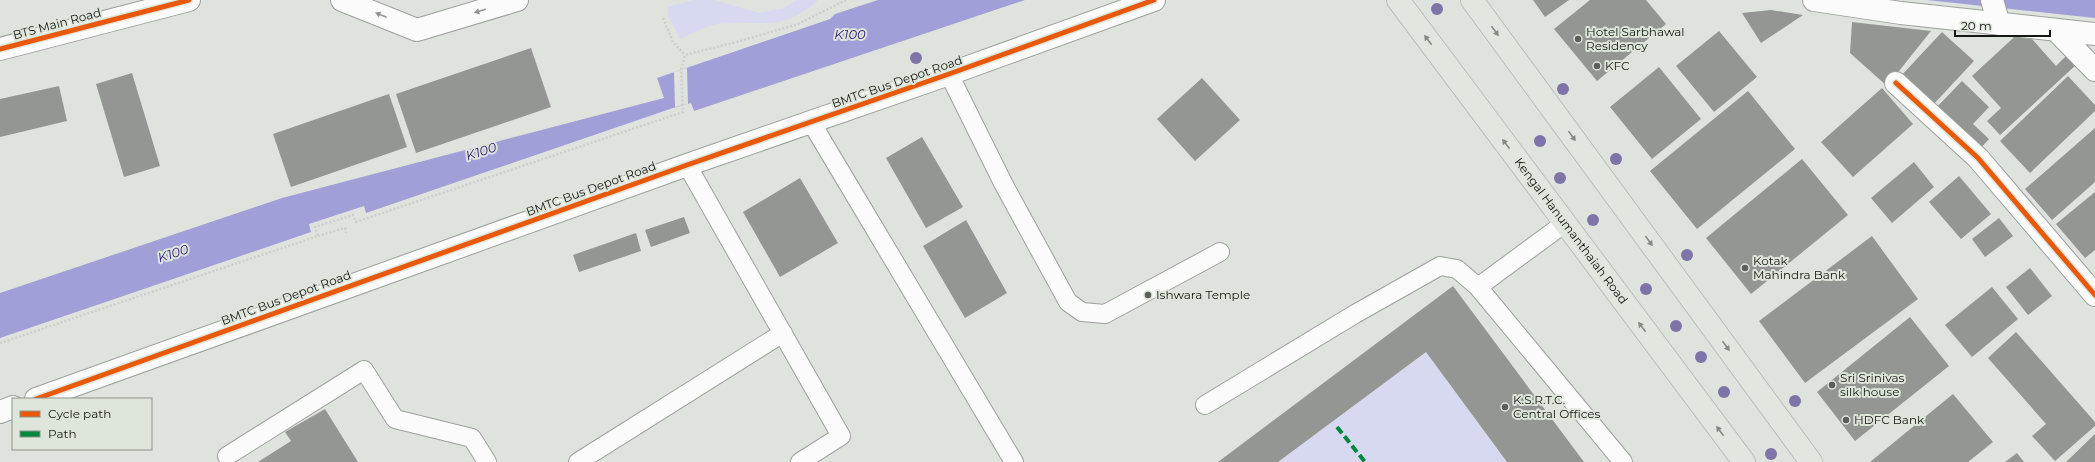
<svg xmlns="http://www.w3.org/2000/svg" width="2095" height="462" viewBox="0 0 2095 462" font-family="Montserrat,sans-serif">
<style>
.green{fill:#d7d9f0}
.water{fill:#a09fd7}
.pier{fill:#dfe3de}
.building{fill:#939692}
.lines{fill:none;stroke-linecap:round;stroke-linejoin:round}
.service-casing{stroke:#9da09c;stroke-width:20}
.minor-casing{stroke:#9da09c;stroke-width:24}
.tertiary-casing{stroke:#9da09c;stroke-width:24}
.primary-casing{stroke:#bcbdbb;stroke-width:24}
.path{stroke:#cdcfcd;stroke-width:2.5;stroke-dasharray:2 2;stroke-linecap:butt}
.service{stroke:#fafbfa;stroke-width:18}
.minor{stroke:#fafbfa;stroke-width:22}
.tertiary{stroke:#fafbfa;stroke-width:22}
.primary{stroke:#e1e6df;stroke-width:22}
.quiet{stroke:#00873e;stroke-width:4;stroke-dasharray:8 4;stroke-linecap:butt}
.cycleway-casing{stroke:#dee6db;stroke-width:8}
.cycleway{stroke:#e8590c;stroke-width:5}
.tree{fill:#7f74a7}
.oneway{fill:#929492}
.oneway2{fill:#858983}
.poi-dot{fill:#5b5e5a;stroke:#dee6db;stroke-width:1.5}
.labels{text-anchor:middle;stroke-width:4;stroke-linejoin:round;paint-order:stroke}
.street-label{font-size:12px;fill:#141713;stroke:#dee6db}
.poi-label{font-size:12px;fill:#141713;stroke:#dee6db;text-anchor:start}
.water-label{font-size:13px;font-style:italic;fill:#2f1879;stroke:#dee6db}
</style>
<rect width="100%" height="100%" fill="#dfe3de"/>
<path class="green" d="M 694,0 L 714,0 L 760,13 L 784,8 L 797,0 L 818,0 C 785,31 766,21 726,23 C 710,23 694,33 680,39 L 668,16 L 668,7 Z
M 1426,352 L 1507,462 L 1278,462 Z"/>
<path class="water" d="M 878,0 L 1025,0 L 694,111 L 691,103 L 673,108 L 366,213 L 364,206 L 309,224 L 311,232 L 0,338 L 0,293 L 282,198 L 664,98 L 657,78 L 830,19 L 835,14 Z
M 1927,0 L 2095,0 L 2095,18 Z"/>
<path class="pier" d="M 687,68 L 688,104 L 675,107 L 674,72 Z"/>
<path class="building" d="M 1533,0 L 1569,0 L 1545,17 Z
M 1590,0 L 1646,0 L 1666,24 L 1597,81 L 1554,29 Z
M 1771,10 L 1803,15 L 1761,43 L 1742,13 Z
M 1852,22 L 1931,31 L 1887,86 L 1850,53 Z
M 2023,29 L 2056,66 L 2068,54 L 2077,64 L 2000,135 L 1987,121 L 2001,108 L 1972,76 Z
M 1719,31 L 1757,77 L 1714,112 L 1676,66 Z
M 1942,32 L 1974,61 L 1931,107 L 1900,77 Z
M 531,48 L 551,107 L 416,153 L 396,94 Z
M 1659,67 L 1701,119 L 1652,159 L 1610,107 Z
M 132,73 L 160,166 L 124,177 L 96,84 Z
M 2068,76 L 2095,105 L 2095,111 L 2030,173 L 2000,141 Z
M 1202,78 L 1240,120 L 1195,161 L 1157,119 Z
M 1962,81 L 1989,107 L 1973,124 L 1989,139 L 1978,151 L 1934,110 Z
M 59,86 L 67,121 L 0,137 L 0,99 Z
M 1882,88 L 1913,124 L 1853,177 L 1821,142 Z
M 1748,91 L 1795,149 L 1697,229 L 1650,171 Z
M 389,94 L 407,147 L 291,187 L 273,134 Z
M 2095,128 L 2095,182 L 2052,220 L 2025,189 Z
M 922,137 L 963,207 L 926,228 L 886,158 Z
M 1802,159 L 1848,215 L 1751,294 L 1706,238 Z
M 1914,162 L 1934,187 L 1892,223 L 1871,198 Z
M 1959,176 L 1991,214 L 1961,239 L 1929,202 Z
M 800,178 L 838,243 L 780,277 L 743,212 Z
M 2095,192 L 2095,250 L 2085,258 L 2056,224 Z
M 684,217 L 690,233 L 651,247 L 645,230 Z
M 1999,218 L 2013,236 L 1985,257 L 1972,239 Z
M 966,220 L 1007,293 L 965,318 L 923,246 Z
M 636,233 L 641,251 L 579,272 L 573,255 Z
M 1872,236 L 1918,299 L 1805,383 L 1759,321 Z
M 2030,268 L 2052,296 L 2028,315 L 2006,287 Z
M 1453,286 L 1584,462 L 1507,462 L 1426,352 L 1278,462 L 1218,462 Z
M 1992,287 L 2018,319 L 1972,357 L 1945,325 Z
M 1910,317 L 1949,366 L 1855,441 L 1817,392 Z
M 2016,332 L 2095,422 L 2095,426 L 2055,461 L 2032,436 L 2046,424 L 1988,358 Z
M 1953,394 L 1993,442 L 1968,462 L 1870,462 Z
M 325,409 L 358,462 L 258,462 L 291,441 L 285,432 Z
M 2095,434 L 2095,462 L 2066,462 Z
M 2017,453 L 2024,462 L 2005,462 Z"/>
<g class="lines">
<defs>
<path id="service" d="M 949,74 L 1004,185 L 1068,302 L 1082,312 L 1105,314 L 1220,252
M 811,122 L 1014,462
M 687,165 L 841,436 L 800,462
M 1478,287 L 1623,462
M 1205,405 L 1355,314 L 1440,266 L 1457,269 L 1478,287 L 1565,223
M 227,456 L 364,370 L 395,419 L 472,438 L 487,462
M 578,462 L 783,333"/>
<path id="minor" d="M 1814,0 L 1901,13 L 2095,34
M 1992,0 L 1999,24
M 2056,30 L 2095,70
M 1896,83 L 1978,158 L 2095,295"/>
<path id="tertiary" d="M 342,0 L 417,30 L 517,0
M 0,49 L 189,0
M 36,399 L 687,165 L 949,74 L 1154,0
M 0,412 L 13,407"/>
<path id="primary" d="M 1398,0 L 1744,462
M 1472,0 L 1811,462"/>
</defs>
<use href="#service" class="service-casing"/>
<use href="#minor" class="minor-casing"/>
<use href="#tertiary" class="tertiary-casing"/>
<use href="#primary" class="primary-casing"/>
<path class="path" d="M 663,18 L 673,42 L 685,55
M 318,236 L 345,228 L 346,233
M 0,343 L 318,236 L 315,227 L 353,215 L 356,222 L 683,112 L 681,70 L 685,55 L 740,41 L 798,24 L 846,0"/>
<use href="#service" class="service"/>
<use href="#minor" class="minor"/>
<use href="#tertiary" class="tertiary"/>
<use href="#primary" class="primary"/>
<path class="quiet" d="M 1337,427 L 1365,462"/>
<defs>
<path id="cycleway" d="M 0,49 L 189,0
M 1896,83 L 1978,158 L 2095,295
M 36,399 L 687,165 L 949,74 L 1154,0"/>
</defs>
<use href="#cycleway" class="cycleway-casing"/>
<use href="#cycleway" class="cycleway"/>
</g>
<g class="tree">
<circle cx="1437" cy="9" r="6"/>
<circle cx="916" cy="58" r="6"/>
<circle cx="1563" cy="89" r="6"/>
<circle cx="1540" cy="141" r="6"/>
<circle cx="1616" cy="159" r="6"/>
<circle cx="1560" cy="178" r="6"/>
<circle cx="1593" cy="220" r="6"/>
<circle cx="1687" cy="255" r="6"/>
<circle cx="1646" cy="289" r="6"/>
<circle cx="1676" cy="326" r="6"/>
<circle cx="1701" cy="357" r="6"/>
<circle cx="1724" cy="392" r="6"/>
<circle cx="1795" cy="401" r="6"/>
<circle cx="1771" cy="454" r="6"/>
</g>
<defs><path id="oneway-solid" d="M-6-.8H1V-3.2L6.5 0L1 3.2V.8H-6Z"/></defs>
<g class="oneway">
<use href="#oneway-solid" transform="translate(480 11) rotate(163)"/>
<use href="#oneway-solid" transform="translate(381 15) rotate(-158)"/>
</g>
<g class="oneway2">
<use href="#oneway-solid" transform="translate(1495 31) rotate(54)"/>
<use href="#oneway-solid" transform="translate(1428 40) rotate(-127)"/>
<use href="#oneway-solid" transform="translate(1572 136) rotate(54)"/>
<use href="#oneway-solid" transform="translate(1506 144) rotate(-127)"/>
<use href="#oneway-solid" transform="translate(1649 241) rotate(54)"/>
<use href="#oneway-solid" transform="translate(1642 327) rotate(-127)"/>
<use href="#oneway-solid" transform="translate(1726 346) rotate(54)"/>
<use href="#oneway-solid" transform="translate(1720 431) rotate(-127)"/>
</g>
<g class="poi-dot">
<circle cx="1578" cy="39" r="4"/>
<circle cx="1597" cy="66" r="4"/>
<circle cx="1745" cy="268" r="4"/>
<circle cx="1148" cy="295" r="4"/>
<circle cx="1832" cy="385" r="4"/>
<circle cx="1505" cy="407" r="4"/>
<circle cx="1846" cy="420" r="4"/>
</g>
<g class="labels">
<g class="street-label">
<text transform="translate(57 24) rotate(-15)" y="4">BTS Main Road</text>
<text transform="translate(897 82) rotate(-19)" y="4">BMTC Bus Depot Road</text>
<text transform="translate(591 189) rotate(-20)" y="4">BMTC Bus Depot Road</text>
<text transform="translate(1571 231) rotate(53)" y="4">Kengal Hanumanthaiah Road</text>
<text transform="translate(286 298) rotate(-20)" y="4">BMTC Bus Depot Road</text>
</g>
<g class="poi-label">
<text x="1586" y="36">Hotel Sarbhawal<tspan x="1586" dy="14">Residency</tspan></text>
<text x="1605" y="70">KFC</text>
<text x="1753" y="265">Kotak<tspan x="1753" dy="14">Mahindra Bank</tspan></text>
<text x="1156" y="299">Ishwara Temple</text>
<text x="1840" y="382">Sri Srinivas<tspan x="1840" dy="14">silk house</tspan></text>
<text x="1513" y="404">K.S.R.T.C.<tspan x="1513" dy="14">Central Offices</tspan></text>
<text x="1854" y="424">HDFC Bank</text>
</g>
<g class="water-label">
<text x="850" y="39">K100</text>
<text transform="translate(481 151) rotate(-18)" y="5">K100</text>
<text transform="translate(173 253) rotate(-18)" y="5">K100</text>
</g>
</g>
<rect x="12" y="398" width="140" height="52" fill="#dee6db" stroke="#8d938b"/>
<rect x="20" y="411" width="20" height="6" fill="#e8590c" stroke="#8d938b"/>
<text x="48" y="418" font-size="12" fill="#141713">Cycle path</text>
<rect x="20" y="431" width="20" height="6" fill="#00873e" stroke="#8d938b"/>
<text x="48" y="438" font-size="12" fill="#141713">Path</text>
<path d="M1955 30v6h95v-6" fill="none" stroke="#141713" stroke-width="2"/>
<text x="1961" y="30" font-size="12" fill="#141713" stroke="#dee6db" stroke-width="3" paint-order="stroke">20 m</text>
</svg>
